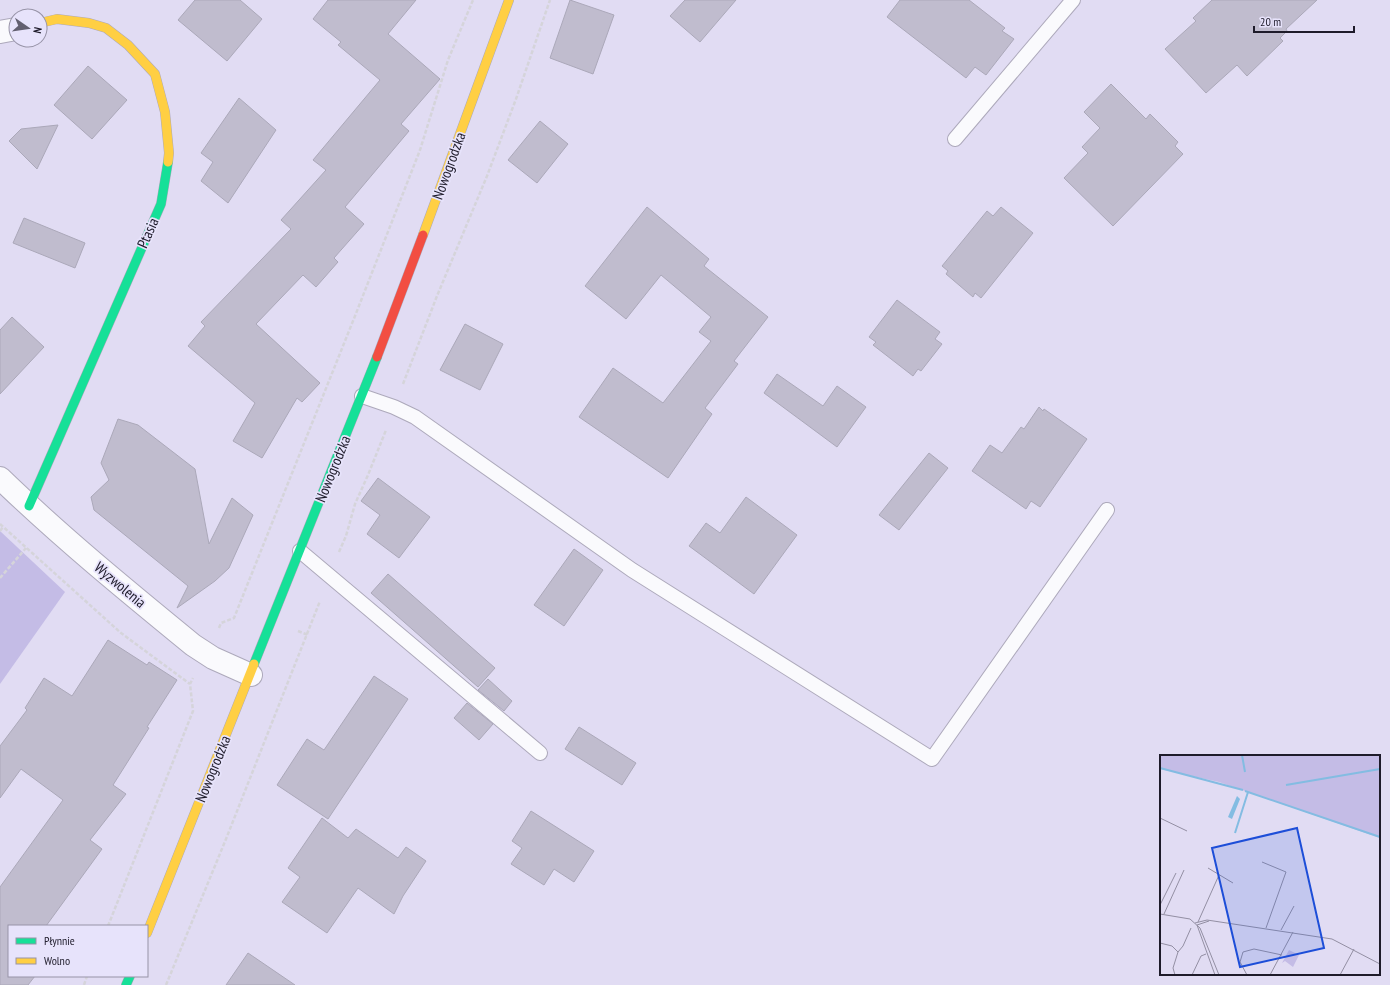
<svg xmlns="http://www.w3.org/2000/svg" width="1390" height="985" viewBox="0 0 1390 985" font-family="'PT Sans Narrow',sans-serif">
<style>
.green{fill:#c4bce6}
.building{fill:#c0bcce;stroke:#aba8b9}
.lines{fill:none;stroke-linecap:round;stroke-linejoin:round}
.lane-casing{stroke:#ada9bb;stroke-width:16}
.street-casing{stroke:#ada9bb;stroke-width:24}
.fast-casing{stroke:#ada9bb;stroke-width:10}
.slow-casing{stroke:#ada9bb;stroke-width:10}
.jam-casing{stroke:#ada9bb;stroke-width:10}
.path{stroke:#d5d4da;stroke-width:2.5;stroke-dasharray:4 2;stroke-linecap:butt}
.lane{stroke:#fafafd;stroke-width:14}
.street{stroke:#fafafd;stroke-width:22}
.fast{stroke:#16e098;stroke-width:9}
.slow{stroke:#ffcf43;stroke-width:9}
.jam{stroke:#f24e42;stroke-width:9}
.labels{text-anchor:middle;stroke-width:3.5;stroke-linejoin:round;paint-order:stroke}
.street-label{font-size:15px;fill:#1e1b2a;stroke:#e7e3fb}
.inset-river{fill:none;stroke:#83bce2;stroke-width:2}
.inset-road{fill:none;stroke:#938fa3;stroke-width:1}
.view{fill:#1d4ed8;fill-opacity:0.15;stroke:#1d4ed8;stroke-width:2}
.inset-edge{fill:none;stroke:#1e1b2a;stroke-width:2}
</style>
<rect width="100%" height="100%" fill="#e1dcf3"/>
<path class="green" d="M 0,531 L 65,592 L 0,684 Z"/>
<path class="building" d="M 195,0 L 240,0 L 262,19 L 227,61 L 178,20 Z
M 328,0 L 416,0 L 388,34 L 440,79 L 401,124 L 409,131 L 345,207 L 364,224 L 334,258 L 338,262 L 316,287 L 303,275 L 256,324 L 320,383 L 302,402 L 297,398 L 262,458 L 233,441 L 255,403 L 188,346 L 205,326 L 201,322 L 291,229 L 281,220 L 326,170 L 313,160 L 380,80 L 338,45 L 341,42 L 313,19 Z
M 570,0 L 614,15 L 593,74 L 550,58 Z
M 685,0 L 736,0 L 700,42 L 670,16 Z
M 900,0 L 969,0 L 1005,28 L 1002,31 L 1014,39 L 986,75 L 975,67 L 966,78 L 887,17 Z
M 1212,0 L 1317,0 L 1286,29 L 1287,31 L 1280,38 L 1283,41 L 1247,76 L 1237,65 L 1206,93 L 1165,49 L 1196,21 L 1193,18 Z
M 88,66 L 127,100 L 92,139 L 54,105 Z
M 1111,84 L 1146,119 L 1150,114 L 1178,142 L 1175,146 L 1183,154 L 1113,226 L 1064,178 L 1088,153 L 1082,147 L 1100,128 L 1084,112 Z
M 239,98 L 276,130 L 228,203 L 201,181 L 213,162 L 201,153 Z
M 540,121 L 568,144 L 537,183 L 508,160 Z
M 58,125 L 37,169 L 9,141 L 21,129 Z
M 647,207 L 709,259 L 704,266 L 768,317 L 734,361 L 738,364 L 705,408 L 712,414 L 668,478 L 579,417 L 613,368 L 663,403 L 711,341 L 699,332 L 711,317 L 661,275 L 626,319 L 585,286 Z
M 1001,207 L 1033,233 L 981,298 L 975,293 L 973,297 L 946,274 L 948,271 L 942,266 L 987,211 L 993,216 Z
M 24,218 L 85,243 L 75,268 L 13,243 Z
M 897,300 L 940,332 L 935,339 L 942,344 L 921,371 L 918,369 L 913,376 L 873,345 L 876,342 L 869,337 Z
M 12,317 L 44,347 L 0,394 L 0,330 Z
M 465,324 L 503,344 L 480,390 L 440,370 Z
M 777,374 L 823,406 L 837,386 L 866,407 L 837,447 L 764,393 Z
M 1039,407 L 1043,411 L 1044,409 L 1087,439 L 1040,507 L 1031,501 L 1026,509 L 972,471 L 990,445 L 1002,453 L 1021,427 L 1024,429 Z
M 118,419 L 138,425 L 195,469 L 209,544 L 232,498 L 253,515 L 229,568 L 215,581 L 177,608 L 188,586 L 94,510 L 91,497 L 109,480 L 101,463 Z
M 929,453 L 948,468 L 899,530 L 879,515 Z
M 378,478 L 430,517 L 399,558 L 367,534 L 380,515 L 361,501 Z
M 746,497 L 797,535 L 754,594 L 689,546 L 706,523 L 720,533 Z
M 574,549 L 603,570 L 564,626 L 534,605 Z
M 388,574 L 495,668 L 478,687 L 371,593 Z
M 108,640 L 147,665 L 149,662 L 177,680 L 147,727 L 149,728 L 113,785 L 126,794 L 90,840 L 102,849 L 46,926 L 9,926 L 9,976 L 35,976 L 28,985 L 0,985 L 0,887 L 63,800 L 21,769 L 0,798 L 0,746 L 27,710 L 25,708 L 44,678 L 72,696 Z
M 374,676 L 408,699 L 328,819 L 277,785 L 307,739 L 324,750 Z
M 488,679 L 512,701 L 504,711 L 478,690 Z
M 467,703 L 493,724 L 479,740 L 454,718 Z
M 579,727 L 636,763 L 622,785 L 565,749 Z
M 531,811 L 594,851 L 574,882 L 554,869 L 544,885 L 511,864 L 522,848 L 512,841 Z
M 322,818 L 348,838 L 356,829 L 398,858 L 406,847 L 426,861 L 403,896 L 394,914 L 358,888 L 327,933 L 282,902 L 300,877 L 288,868 Z
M 248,953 L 295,985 L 226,985 Z"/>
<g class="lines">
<defs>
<path id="lane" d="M 955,139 L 1073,0
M 362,396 L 394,407 L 415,417 L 632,570 L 932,759 L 1107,510
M 300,551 L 540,753"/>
<path id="street" d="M 0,32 L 16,29
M 0,478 C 61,537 127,591 193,645 L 213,658 L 251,675"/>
<path id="fast" d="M 29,506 L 161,204 L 168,162
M 254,664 L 377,357
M 126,985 L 130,976"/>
<path id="slow" d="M 40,23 L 57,19 L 89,23 L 106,28 L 128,45 L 155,74 L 165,112 L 169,153 L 168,162
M 423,235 L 509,0
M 147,933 L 254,664"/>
<path id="jam" d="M 377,357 L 423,235"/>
</defs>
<use href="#lane" class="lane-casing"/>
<use href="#street" class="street-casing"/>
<use href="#fast" class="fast-casing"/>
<use href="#slow" class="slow-casing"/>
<use href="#jam" class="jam-casing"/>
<path class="path" d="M 403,384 L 437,296 L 487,176 L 516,99 L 550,0
M 0,524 L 121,633 L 190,684
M 0,531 L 3,527
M 339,552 L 346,536 L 355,504 L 368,475 L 386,430
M 0,578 L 26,548
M 219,628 L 221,623 L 234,618 L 355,316 L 420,150 L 448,60 L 473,0
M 298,631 L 308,635
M 108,926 L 193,711 L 190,684 L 193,678
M 84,985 L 87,976
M 166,985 L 226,839 L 320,601"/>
<use href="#lane" class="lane"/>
<use href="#street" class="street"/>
<use href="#fast" class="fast"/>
<use href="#slow" class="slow"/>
<use href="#jam" class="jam"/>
</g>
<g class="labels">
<g class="street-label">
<text transform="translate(449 166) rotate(-70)" y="5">Nowogrodzka</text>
<text transform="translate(148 233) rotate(-66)" y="5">Ptasia</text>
<text transform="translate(333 469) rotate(-68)" y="5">Nowogrodzka</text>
<text transform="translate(120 585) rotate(40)" y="5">Wyzwolenia</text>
<text transform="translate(213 769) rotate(-68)" y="5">Nowogrodzka</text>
</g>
</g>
<g transform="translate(1160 755)">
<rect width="220" height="220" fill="#e1dcf3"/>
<path d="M 0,0 L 220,0 L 220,83 L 59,27 L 0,14 ZM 129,195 L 139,200 L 133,212 L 125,206 L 122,208 Z" fill="#c4bce6"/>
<path d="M 77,41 L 80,44 L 72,64 L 68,62 Z" fill="#83bce2"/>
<path class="inset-river" d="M 82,0 L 85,17M 0,13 L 83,35M 126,30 L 220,14M 85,36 L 220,82M 75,78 L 88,37"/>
<path class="inset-road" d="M 0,63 L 27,76M 102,107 L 126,117 L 106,173M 48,113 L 73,128M 0,150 L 16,118M 0,159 L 30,164 L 40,173 L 59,220M 4,159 L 24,115M 38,167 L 59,120M 35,168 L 47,165 L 172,184 L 220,209M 37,170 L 49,166M 37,170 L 55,220M 121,175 L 134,151M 0,188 L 12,191 L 18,197M 15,220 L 13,213 L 18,197 L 23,191 L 31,173M 32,220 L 41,201 L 46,199M 87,220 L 80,207 L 83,197 L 94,194 L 122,200M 110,220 L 133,177M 180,220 L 194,194"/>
<path class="view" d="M 137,73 L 164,193 L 80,212 L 52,93 Z"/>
<rect width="220" height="220" class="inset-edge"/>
</g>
<rect x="8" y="925" width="140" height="52" fill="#e7e3fb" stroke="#9793a7"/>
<rect x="16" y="938" width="20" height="6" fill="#16e098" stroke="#9793a7"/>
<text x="44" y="945" font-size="12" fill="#1e1b2a">Płynnie</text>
<rect x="16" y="958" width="20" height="6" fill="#ffcf43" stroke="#9793a7"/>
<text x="44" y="965" font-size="12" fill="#1e1b2a">Wolno</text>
<g transform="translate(28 28) rotate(103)"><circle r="19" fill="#e7e3fb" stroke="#9793a7"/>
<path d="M0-3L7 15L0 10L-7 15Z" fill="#625f70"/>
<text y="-6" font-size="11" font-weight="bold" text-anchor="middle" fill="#1e1b2a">N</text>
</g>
<path d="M1254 26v6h100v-6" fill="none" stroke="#1e1b2a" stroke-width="2"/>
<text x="1260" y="26" font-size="12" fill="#1e1b2a" stroke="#e7e3fb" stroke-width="3" paint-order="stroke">20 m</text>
</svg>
